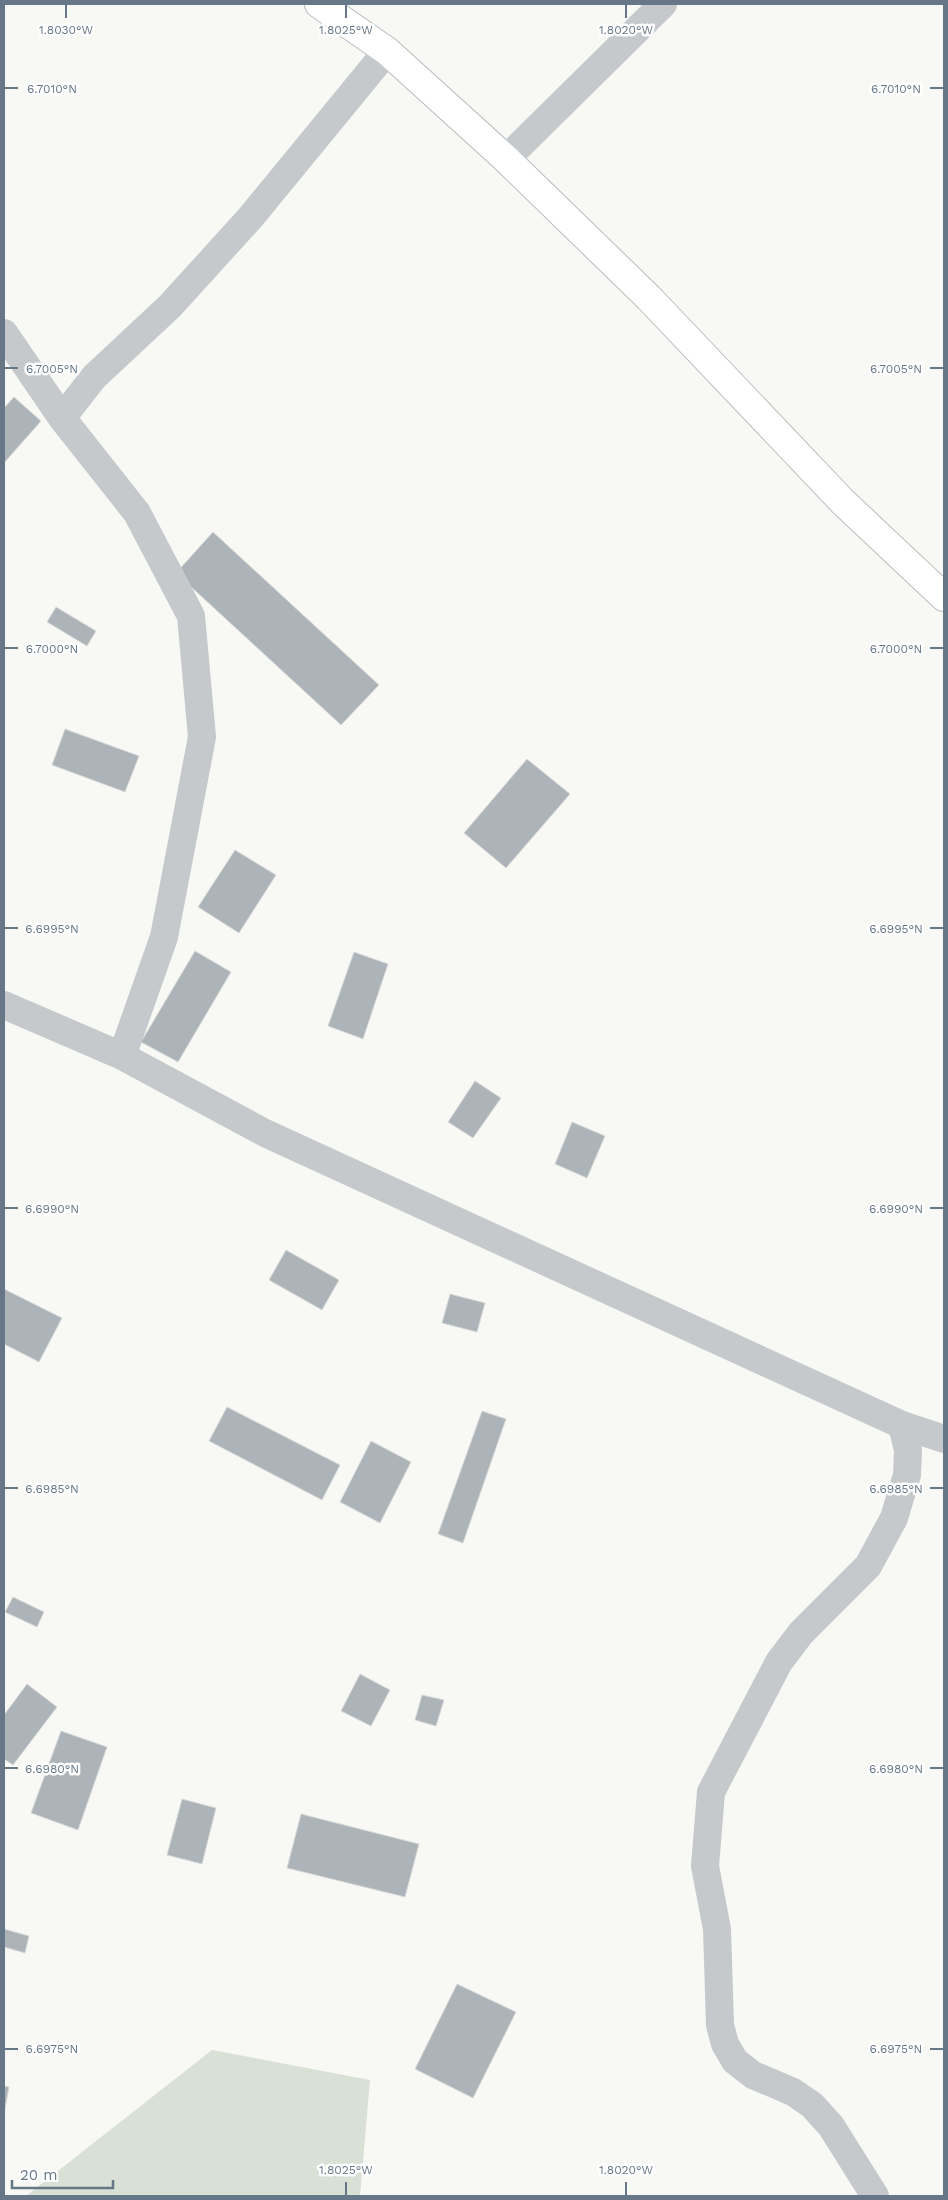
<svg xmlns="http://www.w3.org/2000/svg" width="948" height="2200" viewBox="0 0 948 2200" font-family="'Work Sans',sans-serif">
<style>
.green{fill:#d9e0d6}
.building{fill:#acb4ba;stroke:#d9d9d7}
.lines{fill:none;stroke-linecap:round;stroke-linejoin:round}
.secondary-casing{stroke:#b7bdc1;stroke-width:30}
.street{stroke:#c5c9cc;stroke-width:28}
.secondary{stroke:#fff;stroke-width:28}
.ticks{fill:none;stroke:#667887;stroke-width:2}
.ticks-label{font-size:12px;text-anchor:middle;fill:#667887;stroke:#fff;stroke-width:5;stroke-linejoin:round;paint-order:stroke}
</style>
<rect width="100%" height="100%" fill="#f8f8f5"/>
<path class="green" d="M 212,2050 L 370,2080 L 360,2196 L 26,2196 Z"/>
<path class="building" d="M 14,397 L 41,421 L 4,463 L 4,408 Z
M 213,532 L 379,685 L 341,725 L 176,573 Z
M 56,607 L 96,631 L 87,646 L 47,622 Z
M 65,729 L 139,756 L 125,792 L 52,765 Z
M 527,759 L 570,794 L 506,868 L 464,833 Z
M 235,850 L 276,875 L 239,933 L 198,907 Z
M 195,951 L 231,972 L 178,1062 L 141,1042 Z
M 354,952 L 388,964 L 363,1039 L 328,1026 Z
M 475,1081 L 501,1098 L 473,1138 L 448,1122 Z
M 572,1122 L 605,1136 L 587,1178 L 555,1164 Z
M 286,1250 L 339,1280 L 322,1310 L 269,1280 Z
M 4,1289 L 62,1318 L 39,1362 L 4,1344 Z
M 450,1294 L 485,1303 L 477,1332 L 442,1323 Z
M 227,1407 L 340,1465 L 322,1500 L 209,1441 Z
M 482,1411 L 506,1419 L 463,1543 L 438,1534 Z
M 371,1441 L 411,1462 L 380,1523 L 340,1502 Z
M 13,1597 L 44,1612 L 37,1627 L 5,1612 Z
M 360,1674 L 390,1690 L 371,1726 L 341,1711 Z
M 27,1684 L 57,1707 L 13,1765 L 4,1759 L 4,1715 Z
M 422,1695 L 444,1700 L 436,1726 L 415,1720 Z
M 61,1731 L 107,1747 L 78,1830 L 31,1813 Z
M 182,1799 L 216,1808 L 202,1864 L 167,1855 Z
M 301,1814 L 419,1844 L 405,1897 L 287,1868 Z
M 4,1929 L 29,1936 L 25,1953 L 4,1947 Z
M 457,1984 L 516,2012 L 473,2098 L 415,2069 Z
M 4,2086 L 9,2087 L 4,2114 Z"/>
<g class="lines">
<defs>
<path id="secondary" d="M 319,4 L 387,51 L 506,159 L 649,298 L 843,502 L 944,597"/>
</defs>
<use href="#secondary" class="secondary-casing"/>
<path class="street" d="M 506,159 L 663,4
M 4,333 L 62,418 L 137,513 L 191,616 L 202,737 L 164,937 L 122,1056
M 62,418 L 94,377 L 170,306 L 250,218 L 387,51
M 4,1005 L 122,1056 L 265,1133 L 902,1425 L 944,1439
M 875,2196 L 831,2126 L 812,2105 L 793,2092 L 753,2075 L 735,2061 L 725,2044 L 720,2025 L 717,1929 L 705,1866 L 711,1792 L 779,1662 L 801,1633 L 868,1566 L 894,1518 L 907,1475 L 908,1450 L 902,1425"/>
<use href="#secondary" class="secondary"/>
</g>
<path class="ticks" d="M 66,5 L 66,18M 346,5 L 346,18M 626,5 L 626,18M 5,88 L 18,88M 930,88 L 943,88M 5,368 L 18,368M 930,368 L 943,368M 5,648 L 18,648M 930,648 L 943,648M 5,928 L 18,928M 930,928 L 943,928M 5,1208 L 18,1208M 930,1208 L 943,1208M 5,1488 L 18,1488M 930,1488 L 943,1488M 5,1768 L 18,1768M 930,1768 L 943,1768M 5,2049 L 18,2049M 930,2049 L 943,2049M 346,2182 L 346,2195M 626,2182 L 626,2195"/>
<g class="ticks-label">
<text x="66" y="34">1.8030°W</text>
<text x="346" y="34">1.8025°W</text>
<text x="626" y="34">1.8020°W</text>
<text x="52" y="93">6.7010°N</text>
<text x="896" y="93">6.7010°N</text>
<text x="52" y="373">6.7005°N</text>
<text x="896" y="373">6.7005°N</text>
<text x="52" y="653">6.7000°N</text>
<text x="896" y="653">6.7000°N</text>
<text x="52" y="933">6.6995°N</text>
<text x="896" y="933">6.6995°N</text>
<text x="52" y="1213">6.6990°N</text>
<text x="896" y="1213">6.6990°N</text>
<text x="52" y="1493">6.6985°N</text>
<text x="896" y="1493">6.6985°N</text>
<text x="52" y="1773">6.6980°N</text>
<text x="896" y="1773">6.6980°N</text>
<text x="52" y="2053">6.6975°N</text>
<text x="896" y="2053">6.6975°N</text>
<text x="346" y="2174">1.8025°W</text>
<text x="626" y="2174">1.8020°W</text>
</g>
<rect width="948" height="2200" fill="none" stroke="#667887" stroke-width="10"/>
<path d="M12 2180v8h101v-8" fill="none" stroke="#667887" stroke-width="2.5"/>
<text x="20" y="2180" font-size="15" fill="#667887" stroke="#ffffff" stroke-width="4" paint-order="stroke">20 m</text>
</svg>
